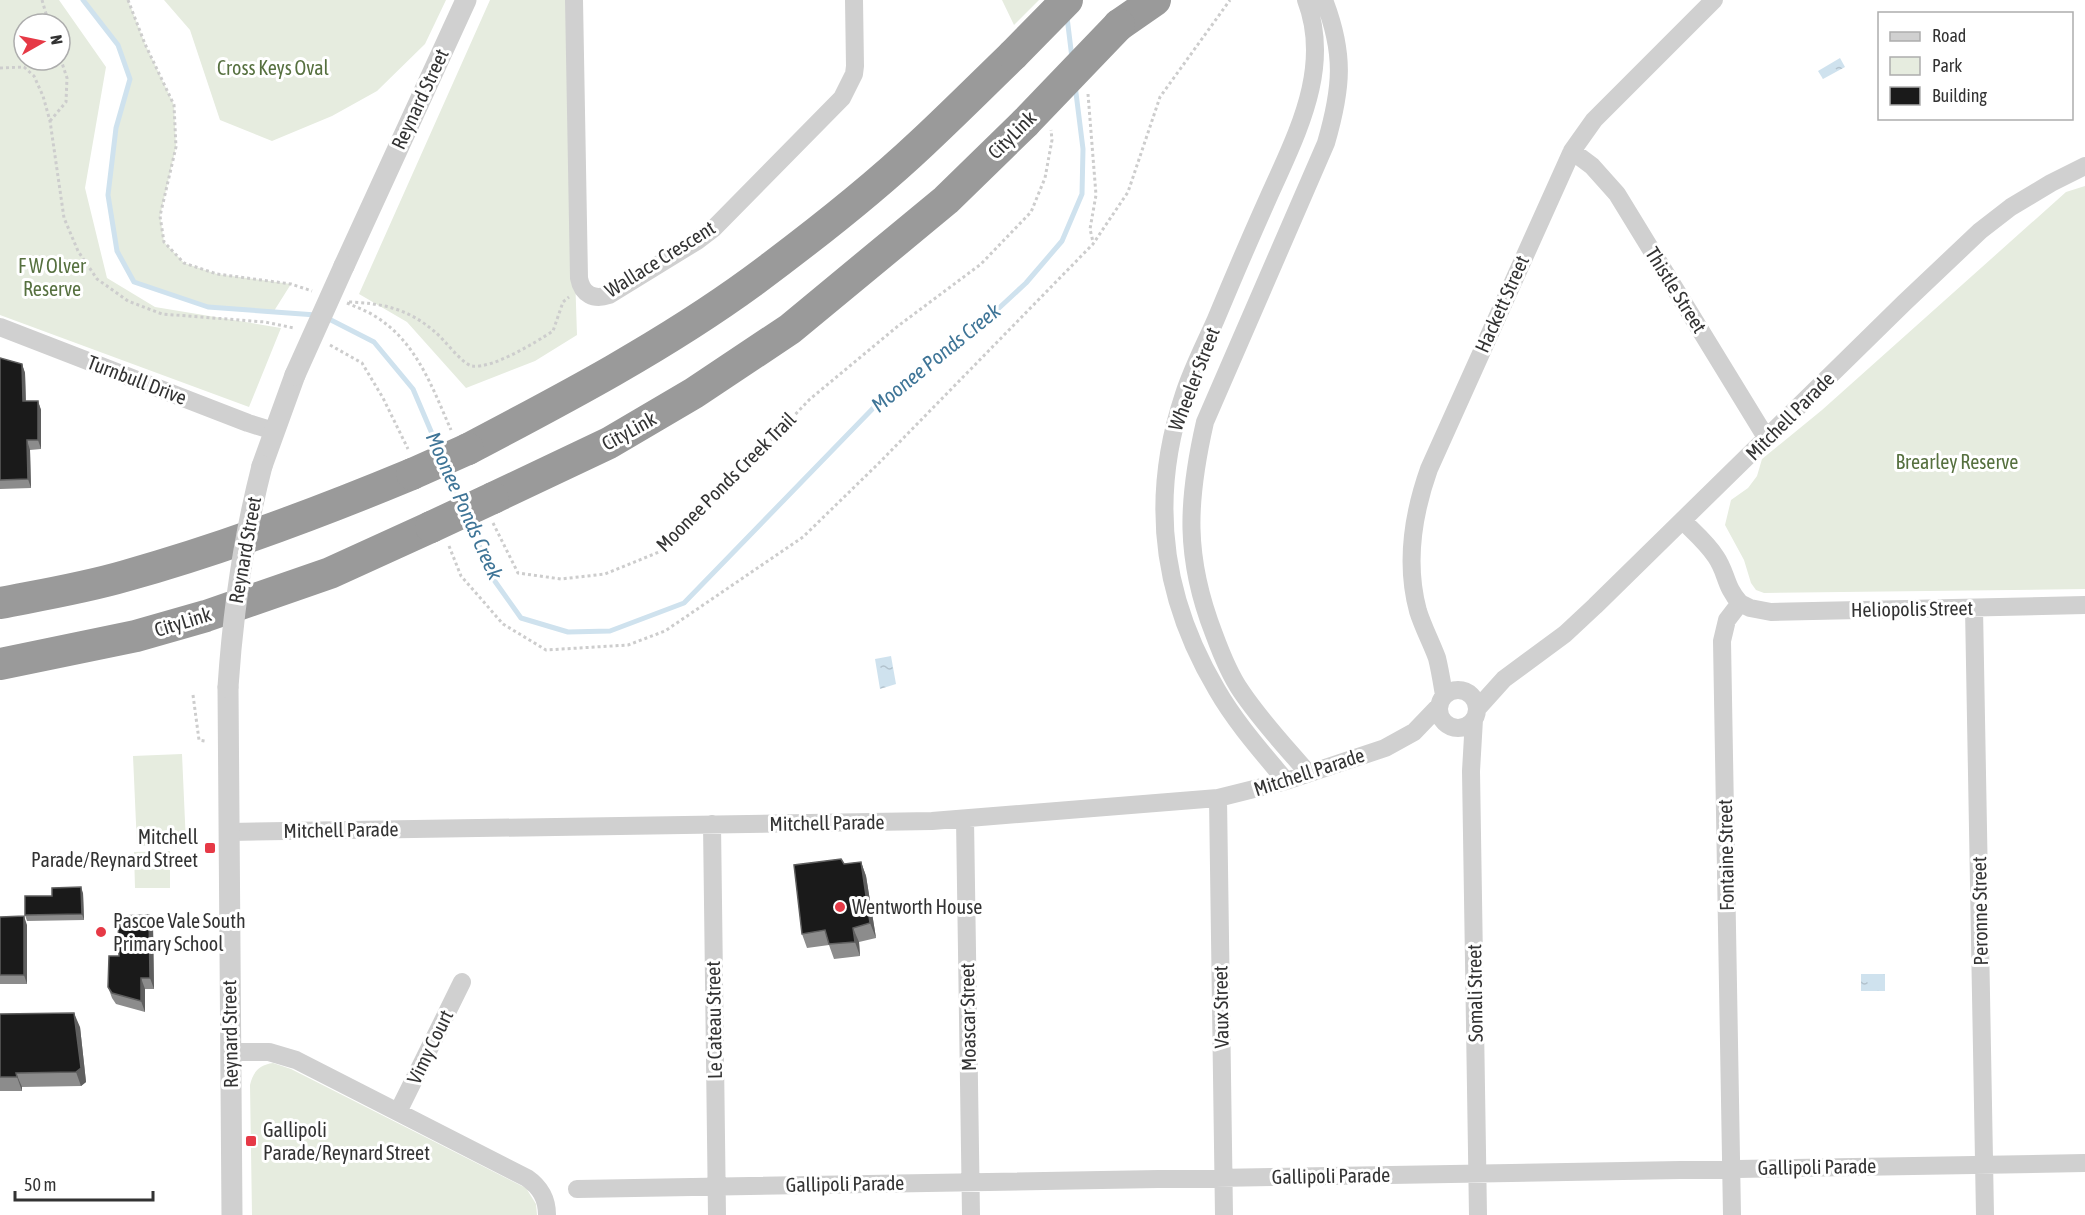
<svg xmlns="http://www.w3.org/2000/svg" width="2085" height="1215" viewBox="0 0 2085 1215" font-family="'Asap Condensed',sans-serif">
<style>
.green{fill:#e6ecdf;fill-rule:evenodd}
.water{fill:url(#water-ripples)}
.lines{fill:none;stroke-linecap:round;stroke-linejoin:round}
.stream{stroke:#cfe2ee;stroke-width:5}
.path{stroke:#cdcdcd;stroke-width:3;stroke-dasharray:3 3;stroke-linecap:butt}
.minor{stroke:#d0d0d0;stroke-width:18}
.tertiary{stroke:#d0d0d0;stroke-width:21}
.motorway{stroke:#9a9a9a;stroke-width:32}
.tertiary-bridge{stroke:#d0d0d0;stroke-width:21}
.motorway-bridge{stroke:#9a9a9a;stroke-width:32}
.wall{fill:#8c8c8c}
.shaded-wall{fill:#5f5f5f}
.building{fill:#1a1a1a;stroke:#5f5f5f;stroke-width:1.5}
.poi-dot{fill:#e63946;stroke:#fff;stroke-width:2}
.labels{text-anchor:middle;stroke-width:6;stroke-linejoin:round;paint-order:stroke}
.park-label{font-size:20px;fill:#56703f;stroke:#fff}
.street-label{font-size:20px;fill:#333;stroke:#fff}
.poi-label{font-size:20px;fill:#333;stroke:#fff;text-anchor:start}
.water-label{font-size:21px;font-style:italic;fill:#3f7597;stroke:#fff}
</style>
<defs>
<pattern id="water-ripples" width="26" height="14" patternUnits="userSpaceOnUse" patternTransform="scale(1.5)"><rect width="26" height="14" fill="#cfe2ee"/><path d="M2 4q2-2 4 0t4 0M15 11q2-2 4 0t4 0" fill="none" stroke="#b2c2cd"/></pattern>
</defs>
<rect width="100%" height="100%" fill="#fff"/>
<path class="green" d="M 0,0 L 59,0 L 106,67 L 85,188 L 107,278 L 155,307 L 281,328 L 249,407 L 0,315 ZM 24,24 L 60,24 L 60,60 L 24,60 Z
M 83,0 L 128,0 L 145,44 L 174,105 L 176,147 L 160,216 L 164,242 L 184,263 L 217,274 L 291,284 L 274,311 L 208,307 L 134,282 L 117,251 L 108,195 L 116,128 L 130,79 L 118,45 Z
M 164,0 L 446,0 L 425,44 L 377,91 L 332,116 L 272,141 L 220,120 L 190,30 Z
M 490,0 L 566,0 L 577,335 L 535,361 L 466,388 L 407,322 L 359,294 Z
M 1002,0 L 1039,0 L 1014,25 Z
M 2085,186 L 2085,589 L 1764,593 L 1756,590 L 1751,583 L 1744,560 L 1725,525 L 1731,500 L 1748,488 L 1757,476 L 1762,459 L 1822,410 L 2066,192 Z
M 182,754 L 186,844 L 137,846 L 133,756 Z
M 170,851 L 170,888 L 135,888 L 134,852 Z
M 273,1063 L 291,1069 L 526,1188 L 536,1204 L 537,1215 L 252,1215 L 250,1085 C 253,1072 259,1065 273,1063 Z"/>
<path class="water" d="M 1840,58 L 1845,67 L 1823,79 L 1818,71 Z
M 891,656 L 896,684 L 880,689 L 875,659 Z
M 1861,974 L 1885,974 L 1885,991 L 1861,991 Z"/>
<g class="lines">
<path class="stream" d="M 83,0 L 118,45 L 130,79 L 116,128 L 108,195 L 117,251 L 134,282 L 208,307 L 316,315
M 1067,17 L 1072,58
M 327,318 L 374,342 L 413,389 L 439,450
M 447,469 L 461,502
M 468,519 L 494,580 L 521,618 L 568,632 L 610,631 L 684,603 L 884,397 L 942,350 L 971,334 L 1026,283 L 1062,241 L 1082,194 L 1083,149 L 1075,85"/>
<path class="path" d="M 42,0 L 49,24
M 128,0 L 145,44 L 174,105 L 176,147 L 160,216 L 164,242 L 184,263 L 217,274 L 291,284 L 312,291
M 0,68 L 24,67 L 34,76 L 43,96 L 50,121 L 64,218 L 78,251 L 97,279 L 128,301 L 162,314 L 265,322 L 294,328
M 1088,94 L 1096,195 L 1090,229 L 1093,242
M 50,121 L 66,102 L 67,78 L 60,57
M 349,302 C 382,303 409,309 435,332 C 444,339 462,364 472,366 C 493,369 536,342 553,331 L 563,302 L 569,297
M 347,303 C 356,307 365,310 373,315 C 416,340 432,387 451,430
M 330,345 L 362,363 L 383,398 L 408,449
M 493,523 L 518,573 L 561,579 L 605,574 L 659,552 L 697,517 L 810,399 L 898,326 L 981,264 L 1031,212 L 1045,178 L 1052,140 L 1051,130
M 449,546 L 461,576 L 503,624 L 546,650 L 628,645 L 665,631 L 803,537 L 879,463 L 1093,244 L 1128,192 L 1160,97 L 1230,0
M 193,695 L 199,740 L 205,741"/>
<path class="minor" d="M 574,0 L 579,278 C 582,295 594,300 609,295 L 697,241 L 714,228 L 842,98 L 854,74 L 855,66 L 854,0
M 1572,151 L 1592,166 L 1617,194 L 1767,439
M 0,327 L 248,423 L 274,431
M 1683,521 C 1694,532 1707,543 1716,557 C 1727,573 1725,587 1740,603 L 1727,620 L 1722,641 L 1732,1215
M 1740,603 L 1750,608 L 1771,612 L 2085,605
M 1974,608 L 1985,1215
M1439 709a19 19 0 1 1 38 0a19 19 0 1 1-38 0Z
M 1444,695 C 1442,683 1440,670 1437,658 C 1431,642 1423,627 1418,611 C 1405,563 1413,514 1429,469 L 1572,151 L 1594,120 L 1714,0
M 1477,709 L 1504,679 L 1565,634 L 1595,606 L 1904,303 L 1980,231 L 2011,207 L 2051,183 L 2085,166
M 1474,719 L 1471,771 L 1478,1215
M 1308,773 C 1285,746 1261,721 1241,691 C 1229,674 1221,653 1214,634 C 1184,557 1187,501 1205,422 L 1326,143 C 1342,88 1345,54 1324,0
M 1286,781 C 1262,752 1236,723 1217,690 C 1161,596 1149,498 1184,394 C 1192,369 1205,344 1216,319 C 1236,271 1257,222 1279,174 C 1304,119 1329,60 1306,0
M 1218,798 L 1224,1215
M 965,819 L 971,1215
M 712,824 L 717,1215
M 229,832 L 932,821 L 1218,798 L 1286,781 L 1385,748 L 1414,732 L 1438,707
M 231,1052 L 269,1052 L 296,1060 L 527,1178 C 540,1187 547,1198 547,1215
M 398,1112 L 462,982
M 577,1189 L 2085,1163"/>
<path class="tertiary" d="M 344,266 L 466,0
M 262,466 L 295,375
M 228,687 L 232,1215"/>
<path class="motorway" d="M 1119,25 L 1155,0
M 468,449 C 565,398 664,346 753,281 C 811,238 869,193 922,143 C 953,114 983,84 1013,55
M 493,498 L 609,443 L 694,393 L 790,329 L 946,200 L 1025,123
M 0,603 C 41,595 84,588 125,576 C 223,549 318,513 412,474
M 0,664 L 136,636 L 206,616 L 330,573 L 431,527"/>
<path class="tertiary-bridge" d="M 295,375 L 344,266
M 228,687 C 233,611 243,540 262,466"/>
<path class="motorway-bridge" d="M 1013,55 L 1067,0
M 1025,123 L 1119,25
M 412,474 L 468,449
M 431,527 L 493,498"/>
</g>
<path class="wall" d="M 0,358 L 22,364 L 25,373 L 26,401 L 38,401 L 41,410 L 41,449 L 30,450 L 31,488 L 0,489 Z
M 861,862 L 866,876 L 876,938 L 859,942 L 860,956 L 834,959 L 829,945 L 807,948 L 802,934 L 844,864 Z
M 83,893 L 84,920 L 27,921 L 25,915 L 52,896 Z
M 0,917 L 27,925 L 27,984 L 0,984 Z
M 153,926 L 154,989 L 145,989 L 145,1012 L 116,1004 L 112,998 L 108,987 Z
M 0,1014 L 80,1027 L 86,1082 L 81,1086 L 22,1087 L 22,1091 L 0,1091 Z"/>
<path class="shaded-wall" d="M 22,364 L 25,373 L 26,410 L 23,401 Z
M 38,401 L 41,410 L 41,449 L 38,440 Z
M 27,440 L 30,450 L 31,488 L 28,479 Z
M 861,862 L 866,876 L 876,938 L 870,923 Z
M 81,887 L 83,893 L 84,920 L 82,914 Z
M 149,915 L 153,926 L 154,989 L 150,978 Z
M 24,916 L 27,925 L 27,984 L 24,975 Z
M 853,928 L 859,942 L 860,956 L 855,942 Z
M 141,978 L 145,989 L 145,1012 L 141,1001 Z
M 74,1013 L 80,1027 L 86,1082 L 81,1086 L 76,1072 Z
M 16,1073 L 22,1087 L 22,1091 L 17,1077 Z"/>
<path class="building" d="M 0,358 L 22,364 L 23,401 L 38,401 L 38,440 L 27,440 L 28,479 L 0,480 Z
M 841,859 L 844,864 L 861,862 L 870,923 L 853,928 L 855,942 L 829,944 L 825,930 L 802,934 L 794,865 Z
M 81,887 L 82,914 L 25,915 L 25,896 L 52,896 L 52,888 Z
M 149,915 L 150,978 L 141,978 L 141,1001 L 112,993 L 108,987 L 109,956 L 119,956 L 118,916 Z
M 24,916 L 24,975 L 0,975 L 0,917 Z
M 74,1013 L 81,1068 L 76,1072 L 16,1073 L 17,1077 L 0,1077 L 0,1014 Z"/>
<g class="poi-dot">
<rect x="204" y="842" width="12" height="12" rx="3"/>
<circle cx="840" cy="907" r="6"/>
<circle cx="101" cy="932" r="6"/>
<rect x="245" y="1135" width="12" height="12" rx="3"/>
</g>
<g class="labels">
<g class="park-label">
<text x="273" y="75">Cross Keys Oval</text>
<text x="52" y="273">F W Olver<tspan x="52" dy="23">Reserve</tspan></text>
<text x="1957" y="469">Brearley Reserve</text>
</g>
<g class="street-label">
<text transform="translate(420 99) rotate(-65)" y="7">Reynard Street</text>
<text transform="translate(1012 135) rotate(-45)" y="7">CityLink</text>
<text transform="translate(660 259) rotate(-32)" y="7">Wallace Crescent</text>
<text transform="translate(1676 290) rotate(58)" y="7">Thistle Street</text>
<text transform="translate(1502 304) rotate(-66)" y="7">Hackett Street</text>
<text transform="translate(1194 379) rotate(-69)" y="7">Wheeler Street</text>
<text transform="translate(137 380) rotate(21)" y="7">Turnbull Drive</text>
<text transform="translate(1790 416) rotate(-45)" y="7">Mitchell Parade</text>
<text transform="translate(629 431) rotate(-29)" y="7">CityLink</text>
<text transform="translate(726 482) rotate(-45)" y="7">Moonee Ponds Creek Trail</text>
<text transform="translate(245 550) rotate(-80)" y="7">Reynard Street</text>
<text transform="translate(1912 609) rotate(-1)" y="7">Heliopolis Street</text>
<text transform="translate(183 622) rotate(-17)" y="7">CityLink</text>
<text transform="translate(1309 772) rotate(-18)" y="7">Mitchell Parade</text>
<text transform="translate(827 823) rotate(-1)" y="7">Mitchell Parade</text>
<text transform="translate(341 830) rotate(-1)" y="7">Mitchell Parade</text>
<text transform="translate(1726 855) rotate(-91)" y="7">Fontaine Street</text>
<text transform="translate(1980 911) rotate(-91)" y="7">Peronne Street</text>
<text transform="translate(1475 993) rotate(-91)" y="7">Somali Street</text>
<text transform="translate(1221 1007) rotate(-91)" y="7">Vaux Street</text>
<text transform="translate(968 1017) rotate(-91)" y="7">Moascar Street</text>
<text transform="translate(714 1020) rotate(-91)" y="7">Le Cateau Street</text>
<text transform="translate(230 1034) rotate(-91)" y="7">Reynard Street</text>
<text transform="translate(430 1047) rotate(-64)" y="7">Vimy Court</text>
<text transform="translate(1817 1167) rotate(-1)" y="7">Gallipoli Parade</text>
<text transform="translate(1331 1176) rotate(-1)" y="7">Gallipoli Parade</text>
<text transform="translate(845 1184) rotate(-1)" y="7">Gallipoli Parade</text>
</g>
<g class="poi-label">
<text x="198" y="844" text-anchor="end">Mitchell<tspan x="198" dy="23">Parade/Reynard Street</tspan></text>
<text x="852" y="914">Wentworth House</text>
<text x="113" y="928">Pascoe Vale South<tspan x="113" dy="23">Primary School</tspan></text>
<text x="263" y="1137">Gallipoli<tspan x="263" dy="23">Parade/Reynard Street</tspan></text>
</g>
<g class="water-label">
<text transform="translate(936 358) rotate(-39)" y="7">Moonee Ponds Creek</text>
<text transform="translate(464 506) rotate(66)" y="7">Moonee Ponds Creek</text>
</g>
</g>
<rect x="1878" y="12" width="195" height="108" fill="#ffffff" stroke="#adadad" stroke-width="1.5"/>
<rect x="1890" y="32" width="30" height="9" fill="#d0d0d0" stroke="#adadad" stroke-width="1.5"/>
<text x="1932" y="42" font-size="18" fill="#333333">Road</text>
<rect x="1890" y="57" width="30" height="18" fill="#e6ecdf" stroke="#adadad" stroke-width="1.5"/>
<text x="1932" y="72" font-size="18" fill="#333333">Park</text>
<rect x="1890" y="87" width="30" height="18" fill="#1a1a1a" stroke="#adadad" stroke-width="1.5"/>
<text x="1932" y="102" font-size="18" fill="#333333">Building</text>
<g transform="translate(42 42) rotate(81)"><circle r="28" fill="#ffffff" stroke="#adadad" stroke-width="1.5"/>
<path d="M0-4.5L10 22L0 15L-10 22Z" fill="#e63946"/>
<text y="-9" font-size="16" font-weight="bold" text-anchor="middle" fill="#333333">N</text>
</g>
<path d="M15 1191v9h138v-9" fill="none" stroke="#333333" stroke-width="3"/>
<text x="24" y="1191" font-size="18" fill="#333333" stroke="#ffffff" stroke-width="4.5" paint-order="stroke">50 m</text>
</svg>
